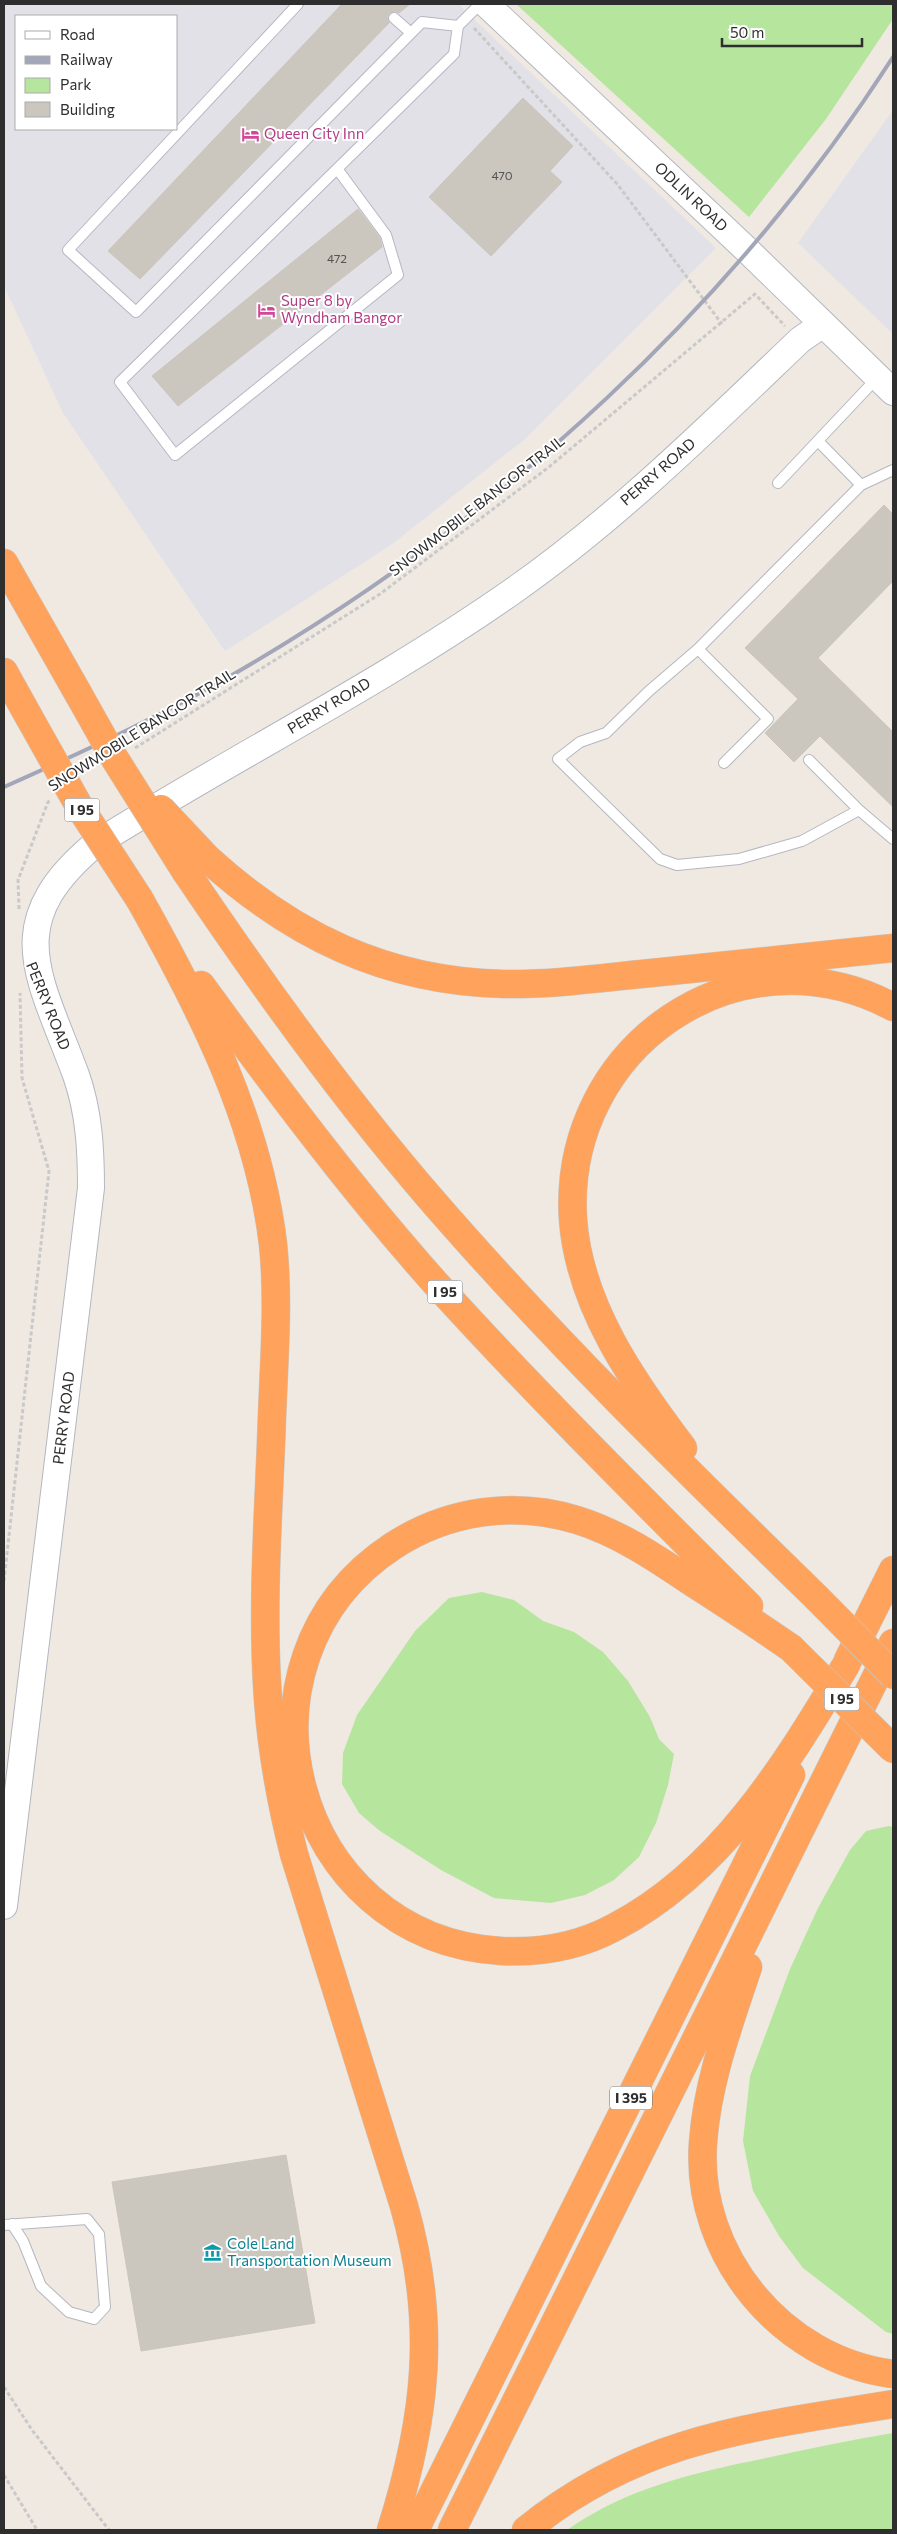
<svg xmlns="http://www.w3.org/2000/svg" width="897" height="2534" viewBox="0 0 897 2534" font-family="Commissioner,sans-serif">
<style>
.industrial{fill:#e3e1e8;fill-rule:evenodd}
.green{fill:#b6e59e}
.building{fill:#cbc7bf;stroke:#cbc5ba}
.lines{fill:none;stroke-linecap:round;stroke-linejoin:round}
.service-casing{stroke:#b4b7c1;stroke-width:12}
.tertiary-casing{stroke:#b4b7c1;stroke-width:28}
.motorway-casing{stroke:#c9c9c9;stroke-width:29}
.path{stroke:#c9c9c9;stroke-width:3;stroke-dasharray:4 2.5;stroke-linecap:butt}
.service{stroke:#fff;stroke-width:10}
.tertiary{stroke:#fff;stroke-width:26}
.motorway{stroke:#ffa35c;stroke-width:28}
.rail{stroke:#a3a6b8;stroke-width:4}
.motorway-bridge-casing{stroke:#c9c9c9;stroke-width:29;stroke-linecap:butt}
.motorway-bridge{stroke:#ffa35c;stroke-width:28}
.labels{text-anchor:middle;stroke-width:4;stroke-linejoin:round;paint-order:stroke}
.number-label{font-size:12px;fill:#555452}
.shield{fill:#fff;stroke:#6d6d6d;stroke-width:1}
.shield-label{font-size:14px;font-weight:bold;fill:#2e2e2e}
.hotel-label{font-size:15px;fill:#b23c85;stroke:#fff;text-anchor:start}
.street-label{font-size:15px;fill:#2e2e2e;stroke:#fff}
.culture-label{font-size:15px;fill:#0d838f;stroke:#fff;text-anchor:start}
</style>
<rect width="100%" height="100%" fill="#efe9e1"/>
<path class="industrial" d="M 4,4 L 458,4 L 716,248 L 525,439 L 391,545 L 225,651 L 63,413 L 4,286 ZM 16,16 L 176,16 L 176,129 L 16,129 Z
M 893,110 L 893,334 L 798,243 Z"/>
<path class="green" d="M 516,4 L 893,4 L 893,19 L 826,119 L 749,217 Z
M 482,1592 L 514,1600 L 543,1621 L 574,1632 L 603,1652 L 628,1681 L 650,1717 L 659,1739 L 674,1754 L 668,1785 L 656,1823 L 639,1857 L 614,1880 L 585,1895 L 551,1903 L 494,1898 L 441,1870 L 380,1831 L 359,1813 L 342,1784 L 343,1753 L 357,1715 L 415,1631 L 449,1598 Z
M 889,1826 L 893,1827 L 893,2334 L 886,2332 L 803,2268 L 779,2236 L 753,2191 L 743,2141 L 750,2076 L 790,1969 L 818,1908 L 850,1850 L 866,1831 Z
M 893,2433 L 893,2530 L 567,2530 C 626,2488 696,2472 766,2458 C 808,2449 851,2440 893,2433 Z"/>
<path class="building" d="M 342,4 L 410,4 L 399,13 L 395,11 L 389,13 L 387,17 L 389,23 L 140,279 L 108,251 Z
M 523,98 L 573,146 L 550,171 L 562,182 L 491,256 L 429,197 Z
M 358,209 L 380,238 L 382,247 L 178,406 L 152,376 Z
M 884,505 L 893,514 L 893,581 L 818,658 L 893,732 L 893,807 L 820,736 L 794,762 L 765,733 L 798,699 L 745,648 Z
M 286,2155 L 315,2323 L 141,2351 L 112,2182 Z"/>
<g class="lines">
<defs>
<path id="service" d="M 298,4 L 68,250 L 136,312 L 422,22 L 458,26 L 480,4
M 394,18 L 411,33
M 338,170 L 386,235 L 398,275 L 175,455 L 120,382 L 454,54 L 458,26
M 818,441 L 861,485 L 698,649 L 649,691 L 606,733 L 580,742 L 558,759 L 660,859 L 677,865 L 739,859 L 802,841 L 859,810 L 893,839
M 778,483 L 877,378
M 861,485 L 893,470
M 698,649 L 768,719 L 724,763
M 809,760 L 859,810
M 4,2225 L 87,2219 L 99,2234 L 105,2307 L 94,2319 L 69,2312 L 41,2286 L 23,2241 L 12,2224"/>
<path id="tertiary" d="M 486,4 L 747,250 L 893,392
M 4,1906 L 91,1188 C 91,1149 89,1112 76,1075 C 39,975 0,924 94,845 C 232,758 379,685 513,591 C 617,518 708,428 800,340 L 823,324"/>
<path id="motorway" d="M 4,563 L 79,695
M 4,672 L 29,717
M 208,859 C 293,936 386,981 503,984 C 555,985 608,977 661,972 C 738,964 816,956 893,948
M 186,872 C 262,985 341,1095 430,1198 C 551,1338 684,1468 817,1598
M 140,900 C 201,1009 258,1119 273,1244 C 279,1301 274,1360 272,1417 C 269,1505 262,1595 267,1684 C 270,1741 280,1799 294,1854 L 404,2206 C 437,2322 427,2416 391,2530
M 201,985 C 276,1088 353,1191 438,1286 C 538,1396 644,1501 749,1606
M 683,1448 C 633,1382 579,1305 573,1219 C 562,1047 738,925 893,1007
M 791,1648 C 759,1626 726,1604 693,1583 C 656,1558 619,1533 577,1520 C 515,1501 448,1510 393,1546 C 218,1661 290,1938 501,1951 C 540,1953 580,1946 615,1927 C 721,1872 786,1764 846,1665
M 848,1660 L 893,1570
M 748,1967 C 729,2024 707,2083 703,2143 C 695,2255 782,2360 893,2374
M 415,2530 L 791,1775
M 452,2530 L 893,1643
M 526,2530 C 640,2437 754,2427 893,2404"/>
</defs>
<use href="#service" class="service-casing"/>
<use href="#tertiary" class="tertiary-casing"/>
<use href="#motorway" class="motorway-casing"/>
<path class="path" d="M 474,28 L 618,185 L 722,324
M 135,748 L 380,594 L 549,467 L 755,294 L 785,326
M 19,909 L 18,880 L 48,802 L 51,800
M 4,1581 L 49,1171 L 22,1078 L 20,993
M 4,2387 L 32,2430 L 109,2530
M 4,2475 L 37,2530"/>
<use href="#service" class="service"/>
<use href="#tertiary" class="tertiary"/>
<use href="#motorway" class="motorway"/>
<path class="rail" d="M 4,787 C 87,750 172,711 251,664 C 505,514 733,306 893,57"/>
<defs>
<path id="motorway-bridge" d="M 79,695 L 115,759 L 186,872
M 29,717 L 79,806 L 140,900
M 161,809 L 208,859
M 817,1598 L 893,1675
M 791,1648 L 893,1749"/>
</defs>
<use href="#motorway-bridge" class="motorway-bridge-casing"/>
<use href="#motorway-bridge" class="motorway-bridge"/>
</g>
<defs>
<symbol id="hotel-bare" viewBox="-9 -9 18 18"><path d="M-6-4.5h1.5V1H6V5H4.5V3h-9V5H-6ZM-4 0a1.8 1.8 0 1 1 3.6 0ZM.5 0V-2.5h3Q6-2.5 6 0Z" fill="#d1479c" stroke="#fff" stroke-width="2.5" paint-order="stroke"/></symbol>
<symbol id="museum-bare" viewBox="-9 -9 18 18"><path d="M0-6L6-3V-2H-6V-3ZM-5-1h2V3h-2ZM-1-1h2V3h-2ZM3-1h2V3H3ZM-6 4H6V6H-6Z" fill="#0f9aa8" stroke="#fff" stroke-width="2.5" paint-order="stroke"/></symbol>
</defs>
<g fill-rule="evenodd">
<use href="#hotel-bare" x="238" y="122" width="25" height="25"/>
<use href="#hotel-bare" x="254" y="298" width="25" height="25"/>
<use href="#museum-bare" x="200" y="2240" width="25" height="25"/>
</g>
<g class="labels">
<g class="number-label">
<text x="502" y="180">470</text>
<text x="337" y="263">472</text>
</g>
<g class="shield">
<rect x="64.5" y="798.5" width="35" height="23" rx="4"/>
<rect x="427.5" y="1280.5" width="35" height="23" rx="4"/>
<rect x="824.5" y="1687.5" width="35" height="23" rx="4"/>
<rect x="610" y="2086.5" width="42" height="23" rx="4"/>
</g>
<g class="shield-label">
<text x="82" y="815">I 95</text>
<text x="445" y="1297">I 95</text>
<text x="842" y="1704">I 95</text>
<text x="631" y="2103">I 395</text>
</g>
<g class="hotel-label">
<text x="264" y="139">Queen City Inn</text>
<text x="281" y="306">Super 8 by<tspan x="281" dy="17">Wyndham Bangor</tspan></text>
</g>
<g class="street-label">
<text transform="translate(691 197) rotate(43)" y="5">ODLIN ROAD</text>
<text transform="translate(658 472) rotate(-41)" y="5">PERRY ROAD</text>
<text transform="translate(477 506) rotate(-38)" y="5">SNOWMOBILE BANGOR TRAIL</text>
<text transform="translate(329 706) rotate(-31)" y="5">PERRY ROAD</text>
<text transform="translate(142 730) rotate(-32)" y="5">SNOWMOBILE BANGOR TRAIL</text>
<text transform="translate(48 1006) rotate(68)" y="5">PERRY ROAD</text>
<text transform="translate(64 1418) rotate(-83)" y="5">PERRY ROAD</text>
</g>
<g class="culture-label">
<text x="227" y="2249">Cole Land<tspan x="227" dy="17">Transportation Museum</tspan></text>
</g>
</g>
<rect width="897" height="2534" fill="none" stroke="#2e2e2e" stroke-width="10"/>
<rect x="15" y="15" width="162" height="115" fill="#ffffff" stroke="#ababab"/>
<rect x="25" y="31" width="25" height="8" fill="#ffffff" stroke="#ababab"/>
<text x="60" y="40" font-size="15" fill="#2e2e2e">Road</text>
<rect x="25" y="56" width="25" height="8" fill="#a3a6b8" stroke="#ababab"/>
<text x="60" y="65" font-size="15" fill="#2e2e2e">Railway</text>
<rect x="25" y="78" width="25" height="15" fill="#b6e59e" stroke="#ababab"/>
<text x="60" y="90" font-size="15" fill="#2e2e2e">Park</text>
<rect x="25" y="102" width="25" height="15" fill="#cbc7bf" stroke="#ababab"/>
<text x="60" y="115" font-size="15" fill="#2e2e2e">Building</text>
<path d="M722 38v8h140v-8" fill="none" stroke="#2e2e2e" stroke-width="2.5"/>
<text x="730" y="38" font-size="15" fill="#2e2e2e" stroke="#ffffff" stroke-width="4" paint-order="stroke">50 m</text>
</svg>
